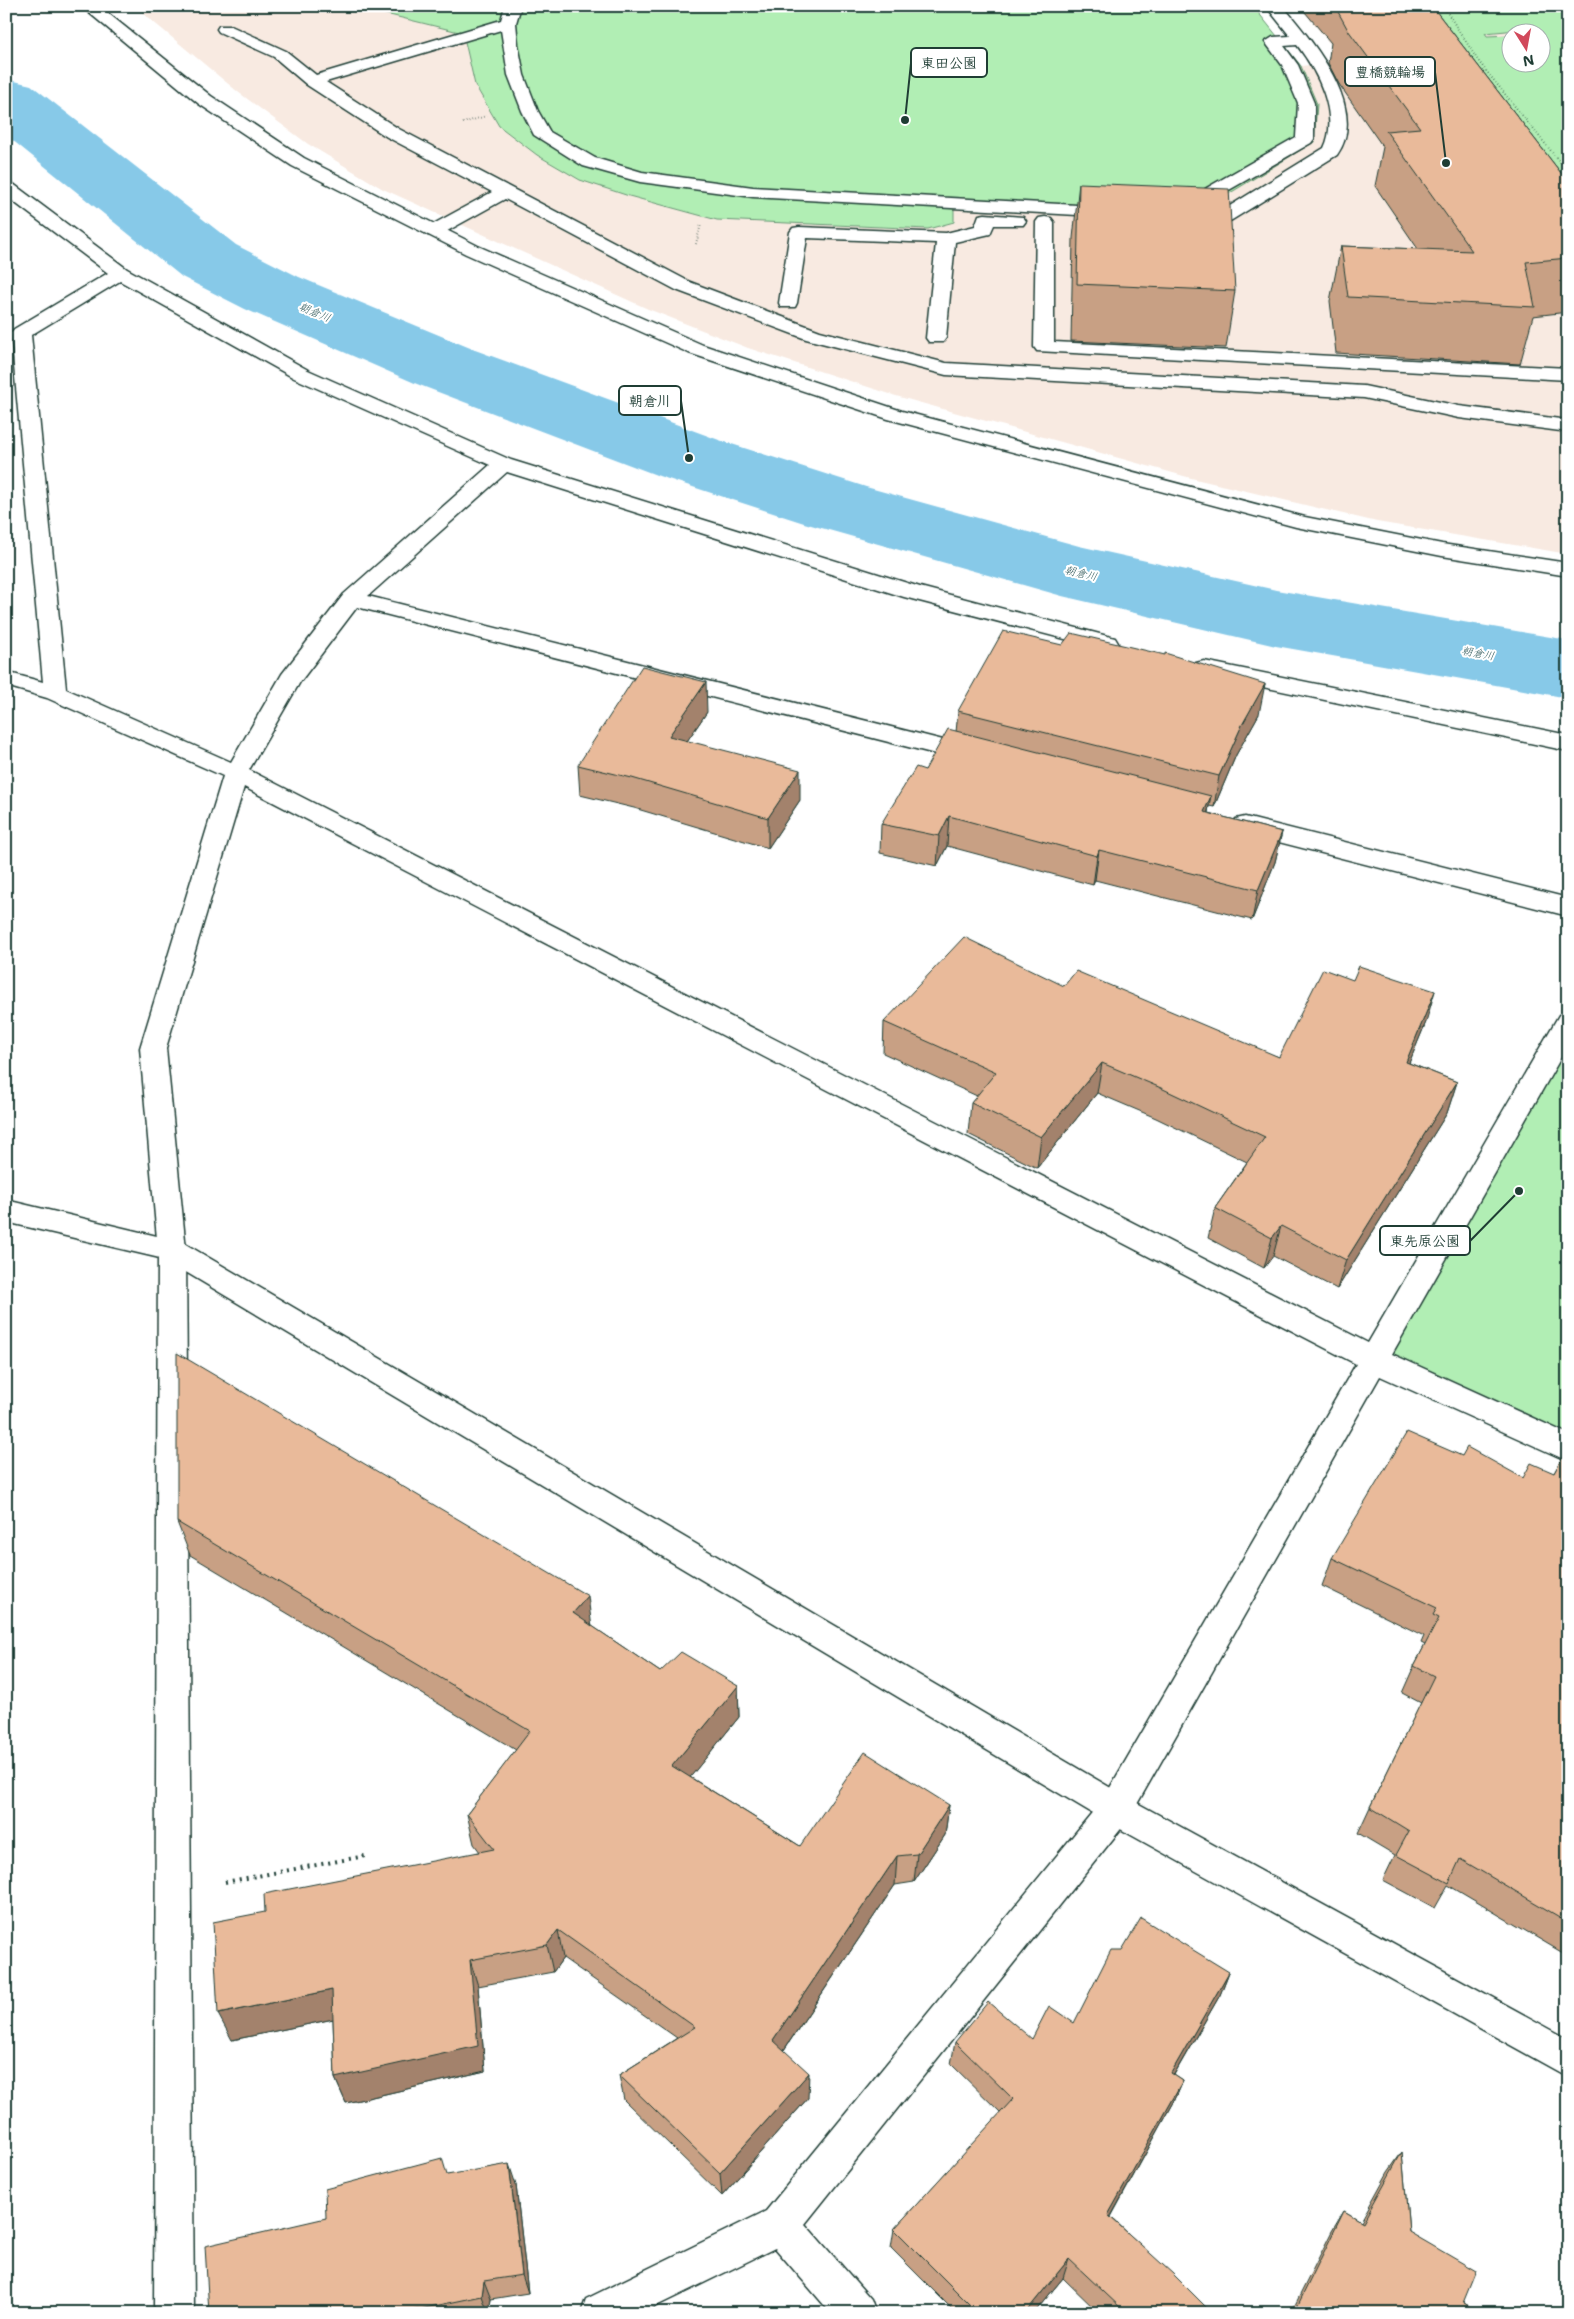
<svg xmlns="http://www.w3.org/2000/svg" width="1574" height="2319" viewBox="0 0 1574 2319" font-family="'Shantell Sans','Klee One',sans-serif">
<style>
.built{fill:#f8eae1;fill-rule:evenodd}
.green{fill:#b1eeb4;stroke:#689674;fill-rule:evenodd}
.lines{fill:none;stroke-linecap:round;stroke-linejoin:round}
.river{fill:#87c9e8;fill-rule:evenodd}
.lane-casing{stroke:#1f3d34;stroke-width:3}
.street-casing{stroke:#1f3d34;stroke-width:3}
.secondary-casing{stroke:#1f3d34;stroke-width:3}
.path-far1{stroke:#1f3d34;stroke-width:2;stroke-dasharray:0.5 2.5;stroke-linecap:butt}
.path{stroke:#1f3d34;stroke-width:4;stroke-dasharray:2 5;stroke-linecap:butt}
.lane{fill:#fff;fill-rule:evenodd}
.street{fill:#fff;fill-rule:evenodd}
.secondary{fill:#fff;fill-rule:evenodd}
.wall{fill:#c8a084;stroke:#1f3d34}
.shaded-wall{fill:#a3826c;stroke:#1f3d34}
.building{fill:#e9ba9a;stroke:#1f3d34}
.labels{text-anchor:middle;stroke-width:4;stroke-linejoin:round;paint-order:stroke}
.far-water-label{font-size:11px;font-style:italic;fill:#396061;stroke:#fff}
.leader{fill:none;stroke:#1f3d34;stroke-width:2}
.callout-dot{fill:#1f3d34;stroke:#fff;stroke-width:2}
.callout{fill:#fff;stroke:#1f3d34;stroke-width:2}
.callout-label{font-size:14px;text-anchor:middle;font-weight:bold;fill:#1f3d34}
</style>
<rect width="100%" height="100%" fill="#fff"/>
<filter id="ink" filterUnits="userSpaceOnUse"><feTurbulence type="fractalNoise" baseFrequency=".02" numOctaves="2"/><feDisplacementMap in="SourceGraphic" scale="10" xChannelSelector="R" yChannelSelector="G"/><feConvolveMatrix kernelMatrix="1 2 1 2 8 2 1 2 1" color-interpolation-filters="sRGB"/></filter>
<g filter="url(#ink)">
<path class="built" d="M 134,6 L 353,6 L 463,33 L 475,85 L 499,125 L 537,155 L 580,180 L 629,196 L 717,220 L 928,229 L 953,222 L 954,208 L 1317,104 L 1301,66 L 1344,61 L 1299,6 L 1568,6 L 1568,554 L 1377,522 L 1191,478 L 896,396 L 748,348 L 648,309 L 383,189 L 308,144 L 238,92 ZM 1512,32 L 1542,32 L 1542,62 L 1512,62 Z"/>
<path class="green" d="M 353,6 L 1253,6 L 1301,66 L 1317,104 L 1314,142 L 1212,204 L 954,208 L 954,222 L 928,229 L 717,220 L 629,196 L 580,180 L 537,155 L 499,126 L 475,85 L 463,33 Z
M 1393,6 L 1568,6 L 1568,251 ZM 1517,30 L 1520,32 L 1542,32 L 1542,62 L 1512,62 L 1511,35 L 1487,36 L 1485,33 Z
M 1568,1022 L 1568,1448 L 1373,1359 Z"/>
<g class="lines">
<path class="river" d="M 6,79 L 31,85 L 236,245 L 299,277 L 475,350 L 719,440 L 866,487 L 1079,546 L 1276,590 L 1568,640 L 1568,698 L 1276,646 L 1062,596 L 804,523 L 659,476 L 417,384 L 245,309 L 182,277 L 6,135 Z"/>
<defs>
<path id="lane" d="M 505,6 L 521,6 L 516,23 L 518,44 L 524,75 L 538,111 L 550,132 L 595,158 L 642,172 L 753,187 L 1113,207 L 1119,208 L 1122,212 L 1119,216 L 1113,217 L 753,197 L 640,182 L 583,166 L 534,135 L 522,111 L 508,75 L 501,30 L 326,82 L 399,129 L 690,282 L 820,331 L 946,363 L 1364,386 L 1459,406 L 1568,420 L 1568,432 L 1459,418 L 1364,398 L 946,375 L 806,339 L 676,290 L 505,199 L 440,235 L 428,235 L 425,231 L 428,227 L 492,192 L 387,137 L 307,85 L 274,57 L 219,32 L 217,29 L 219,26 L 231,26 L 286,51 L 316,75 L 501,20 Z
M 1266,6 L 1283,6 C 1312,41 1370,108 1337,155 L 1219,228 L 1197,234 L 1191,233 L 1188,229 L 1191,225 L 1207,220 L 1324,148 C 1340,114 1317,71 1297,45 L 1284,46 L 1298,65 L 1314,103 L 1314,139 L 1311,143 L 1194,210 L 1182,210 L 1179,206 L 1182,202 L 1296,137 L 1298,103 L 1282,65 L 1265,42 L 1273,37 L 1290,36 Z
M 985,214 L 1023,217 L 1026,221 L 1023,225 L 994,225 L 990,234 L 955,242 L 946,338 L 943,342 L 929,342 L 926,338 L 936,243 L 807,238 L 797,303 L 795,307 L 781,307 L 779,303 L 790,232 L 793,228 L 799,227 L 946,233 L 975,226 L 979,215 Z
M 1045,217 L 1051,218 L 1054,222 L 1054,342 L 1568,368 L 1568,380 L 1037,351 L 1034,347 L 1036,222 L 1039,218 Z"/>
<path id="street" d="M 81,6 L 99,6 L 211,96 L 304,158 L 478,246 L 703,345 L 902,411 L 1305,517 L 1442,544 L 1568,563 L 1568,576 L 1442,556 L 1296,527 L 888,419 L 689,353 L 466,254 L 292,166 L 199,104 Z
M 6,182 L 12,183 L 127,269 L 308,370 L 511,460 L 920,587 L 1115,638 L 1118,643 L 1115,648 L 1107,650 L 904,597 L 507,472 L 368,596 L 975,748 L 983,751 L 987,756 L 983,761 L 975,764 L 357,607 L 300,682 L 249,770 L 1368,1343 L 1559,1015 L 1568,1013 L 1568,1045 L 1392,1354 L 1568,1434 L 1568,1461 L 1380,1376 L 1128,1820 L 805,2224 L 871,2299 L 876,2313 L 831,2313 L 775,2248 L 642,2313 L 581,2313 L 586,2299 L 766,2211 L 1104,1798 L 1356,1364 L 244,787 L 166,1048 L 186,1250 L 194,2313 L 154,2313 L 158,1250 L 140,1048 L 223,776 L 47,698 L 6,686 L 6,672 L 43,682 L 11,333 L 14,329 L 108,273 L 6,196 ZM 120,281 L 294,378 L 490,465 L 344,594 L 282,674 L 231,762 L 66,689 L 31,335 Z
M 1204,661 L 1568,735 L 1568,751 L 1196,673 L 1193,668 L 1196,663 Z
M 1245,817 L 1568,898 L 1568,916 L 1236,831 L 1233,825 L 1236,819 Z"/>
<path id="secondary" d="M 6,1200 L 182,1242 L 1128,1798 L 1568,2039 L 1568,2077 L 1104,1820 L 164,1259 L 6,1222 Z"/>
</defs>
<use href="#lane" class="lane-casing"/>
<use href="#street" class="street-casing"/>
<use href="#secondary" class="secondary-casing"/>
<path class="path-far1" d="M 1443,6 L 1479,62 L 1568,172
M 463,123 L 486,116
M 696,244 L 701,224"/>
<path class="path" d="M 225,1882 L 365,1856"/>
<use href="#lane" class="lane"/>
<use href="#street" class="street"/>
<use href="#secondary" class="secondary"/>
</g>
<path class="wall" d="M 1300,6 L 1432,6 L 1561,173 L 1568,179 L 1568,312 L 1533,316 L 1520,364 L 1336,353 L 1330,301 L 1341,246 L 1418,249 L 1375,186 L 1383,147 L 1339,84 L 1328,63 L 1331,43 Z
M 1079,183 L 1235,291 L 1226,348 L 1071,341 L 1073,238 Z
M 958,711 L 1259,714 L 1236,755 L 1214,807 L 1209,806 L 1208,813 L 1282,832 L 1275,862 L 1252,920 L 1095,880 L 1093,885 L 947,846 L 937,866 L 880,853 L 881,824 L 956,732 Z
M 707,712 L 687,741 L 800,800 L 768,848 L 634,808 L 580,795 L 578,765 Z
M 1064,986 L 1279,1057 L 1426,1022 L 1409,1063 L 1457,1082 L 1447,1113 L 1337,1289 L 1273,1256 L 1264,1268 L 1208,1238 L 1215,1208 L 1247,1162 L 1156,1118 L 1097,1093 L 1037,1168 L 968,1134 L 971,1103 L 977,1096 L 883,1053 L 884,1022 Z
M 1568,1447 L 1568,1956 L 1448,1885 L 1435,1908 L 1383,1880 L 1395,1855 L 1358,1833 L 1370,1807 L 1421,1703 L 1402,1693 L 1414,1666 L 1425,1645 L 1421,1643 L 1424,1636 L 1322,1586 L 1332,1558 L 1462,1456 L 1523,1478 L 1554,1473 Z
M 177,1522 L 592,1626 L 660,1672 L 738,1686 L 739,1717 L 690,1777 L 800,1846 L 949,1805 L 945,1835 L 914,1882 L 895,1885 L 784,2050 L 808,2098 L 722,2196 L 624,2100 L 619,2075 L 677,2038 L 563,1958 L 553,1972 L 478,1986 L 485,2071 L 346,2103 L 335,2078 L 333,2019 L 232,2040 L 265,1912 L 480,1852 L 474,1844 L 467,1814 L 516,1750 L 190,1555 Z
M 1229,1972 L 1220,1995 L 1174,2075 L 1183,2081 L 1174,2102 L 1111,2217 L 1212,2313 L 1099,2313 L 1063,2278 L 1034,2313 L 956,2313 L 891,2248 L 894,2229 L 1001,2113 L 951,2064 L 955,2042 L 1032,2039 L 1074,2023 Z
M 1402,2152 L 1409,2232 L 1463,2303 L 1479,2313 L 1291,2313 L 1332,2231 L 1344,2211 L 1361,2221 L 1388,2172 Z
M 449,2175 L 516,2185 L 528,2293 L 491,2299 L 489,2313 L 209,2313 L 326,2218 Z"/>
<path class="shaded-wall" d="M 706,682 L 707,712 L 670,766 L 669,736 Z
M 1265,684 L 1259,714 L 1236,755 L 1214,807 L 1219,776 L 1242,725 Z
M 800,770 L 800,800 L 768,848 L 768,818 Z
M 1211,796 L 1205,825 L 1204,812 Z
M 949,816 L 947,846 L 937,866 L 939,836 Z
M 1282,832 L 1275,862 L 1252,920 L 1258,890 Z
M 1099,850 L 1095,880 L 1093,885 L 1097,856 Z
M 1435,991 L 1426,1022 L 1397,1092 L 1406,1062 Z
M 1102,1063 L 1097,1093 L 1037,1168 L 1041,1137 Z
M 1457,1082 L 1447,1113 L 1337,1289 L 1346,1260 Z
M 1281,1226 L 1273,1256 L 1264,1268 L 1272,1238 Z
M 588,1596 L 592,1628 L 573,1613 Z
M 738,1686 L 739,1717 L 675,1796 L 672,1766 Z
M 949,1805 L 945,1835 L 914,1882 L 917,1854 Z
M 897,1856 L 895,1885 L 773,2066 L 773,2040 Z
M 558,1930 L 563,1958 L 553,1972 L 547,1945 Z
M 470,1960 L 478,1986 L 485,2071 L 346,2103 L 335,2078 Z
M 1229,1972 L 1220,1995 L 1162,2095 L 1171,2073 Z
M 332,1990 L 343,2017 L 232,2040 L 218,2014 Z
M 809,2073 L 808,2098 L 722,2196 L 720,2173 Z
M 1183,2081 L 1174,2102 L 1101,2234 L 1108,2215 Z
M 509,2164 L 516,2185 L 528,2293 L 522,2275 Z
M 1069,2259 L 1063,2278 L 1034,2313 L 1025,2313 Z
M 484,2281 L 491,2299 L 489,2313 L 488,2313 L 482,2296 Z"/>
<path class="building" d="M 1355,6 L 1432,6 L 1561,173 L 1568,179 L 1568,258 L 1526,262 L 1535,307 L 1348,297 L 1341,246 L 1472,251 L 1386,131 L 1420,128 L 1348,30 L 1337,10 L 1357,9 Z
M 1079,183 L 1229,189 L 1235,291 L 1077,284 Z
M 1003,631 L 1062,645 L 1071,633 L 1165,655 L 1165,653 L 1265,684 L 1242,725 L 1219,776 L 958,711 Z
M 642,666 L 706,682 L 669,736 L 800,770 L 768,818 L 632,778 L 578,765 Z
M 948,729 L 1211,796 L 1204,812 L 1282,832 L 1258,890 L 1099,850 L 1097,856 L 949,816 L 939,836 L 881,824 L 916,767 L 925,770 Z
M 964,937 L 1064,986 L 1076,971 L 1279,1057 L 1323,969 L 1353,980 L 1359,966 L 1435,991 L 1406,1062 L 1457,1082 L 1346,1260 L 1281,1226 L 1272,1238 L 1215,1208 L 1265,1137 L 1161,1088 L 1102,1063 L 1041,1137 L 971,1103 L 996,1072 L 884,1022 Z
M 177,1353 L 588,1596 L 573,1613 L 660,1672 L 681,1652 L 738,1686 L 672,1766 L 800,1846 L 865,1752 L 949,1805 L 917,1854 L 897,1856 L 773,2040 L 809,2073 L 720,2173 L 619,2075 L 695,2027 L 558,1930 L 547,1945 L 470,1960 L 478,2046 L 335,2078 L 332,1990 L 218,2014 L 213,1922 L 265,1912 L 264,1894 L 494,1849 L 467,1814 L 530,1731 L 177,1522 Z
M 1407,1432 L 1462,1456 L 1467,1447 L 1523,1478 L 1531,1463 L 1554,1473 L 1568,1447 L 1568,1922 L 1460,1859 L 1449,1883 L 1396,1855 L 1409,1831 L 1370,1807 L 1434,1676 L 1414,1666 L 1439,1618 L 1433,1615 L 1437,1608 L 1332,1558 Z
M 1141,1918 L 1229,1972 L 1171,2073 L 1183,2081 L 1108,2215 L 1173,2274 L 1212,2313 L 1123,2313 L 1121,2308 L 1069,2259 L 1025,2313 L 978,2313 L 894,2229 L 1013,2099 L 955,2042 L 988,2002 L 1032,2039 L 1049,2006 L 1074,2023 L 1111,1950 L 1122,1950 Z
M 1402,2152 L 1409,2232 L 1476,2271 L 1463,2303 L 1479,2313 L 1294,2313 L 1344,2211 L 1363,2222 Z
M 442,2158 L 447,2175 L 509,2164 L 522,2275 L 484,2281 L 482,2296 L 401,2313 L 209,2313 L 205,2246 L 326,2218 L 325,2189 Z"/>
</g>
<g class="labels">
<g class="far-water-label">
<text transform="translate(315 312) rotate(23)" y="4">朝倉川</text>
<text transform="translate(1081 573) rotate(13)" y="4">朝倉川</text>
<text transform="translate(1478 653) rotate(10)" y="4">朝倉川</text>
</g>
</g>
<path class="leader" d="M905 120L911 63M1446 163L1435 72M689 458L681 401M1519 1191L1470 1241"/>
<g class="callout-dot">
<circle cx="905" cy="120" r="5"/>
<circle cx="1446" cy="163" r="5"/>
<circle cx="689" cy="458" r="5"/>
<circle cx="1519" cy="1191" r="5"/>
</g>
<g class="callout">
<rect x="911" y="48" width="76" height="29" rx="5"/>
<rect x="1345" y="57" width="90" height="29" rx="5"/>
<rect x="619" y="386" width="62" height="29" rx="5"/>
<rect x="1380" y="1226" width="90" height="29" rx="5"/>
</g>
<g class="callout-label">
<text x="949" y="68">東田公園</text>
<text x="1390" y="77">豊橋競輪場</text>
<text x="650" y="406">朝倉川</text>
<text x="1425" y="1246">東先原公園</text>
</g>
<rect width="1574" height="2319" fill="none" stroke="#fff" stroke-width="25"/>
<rect x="12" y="12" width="1549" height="2294" fill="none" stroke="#1f3d34" stroke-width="2" filter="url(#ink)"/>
<g transform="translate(1526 48) rotate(169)"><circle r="24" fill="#ffffff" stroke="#a5b1ae"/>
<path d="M0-4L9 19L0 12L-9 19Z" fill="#d1495b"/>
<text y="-8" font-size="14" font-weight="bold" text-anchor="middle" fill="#1f3d34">N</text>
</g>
</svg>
